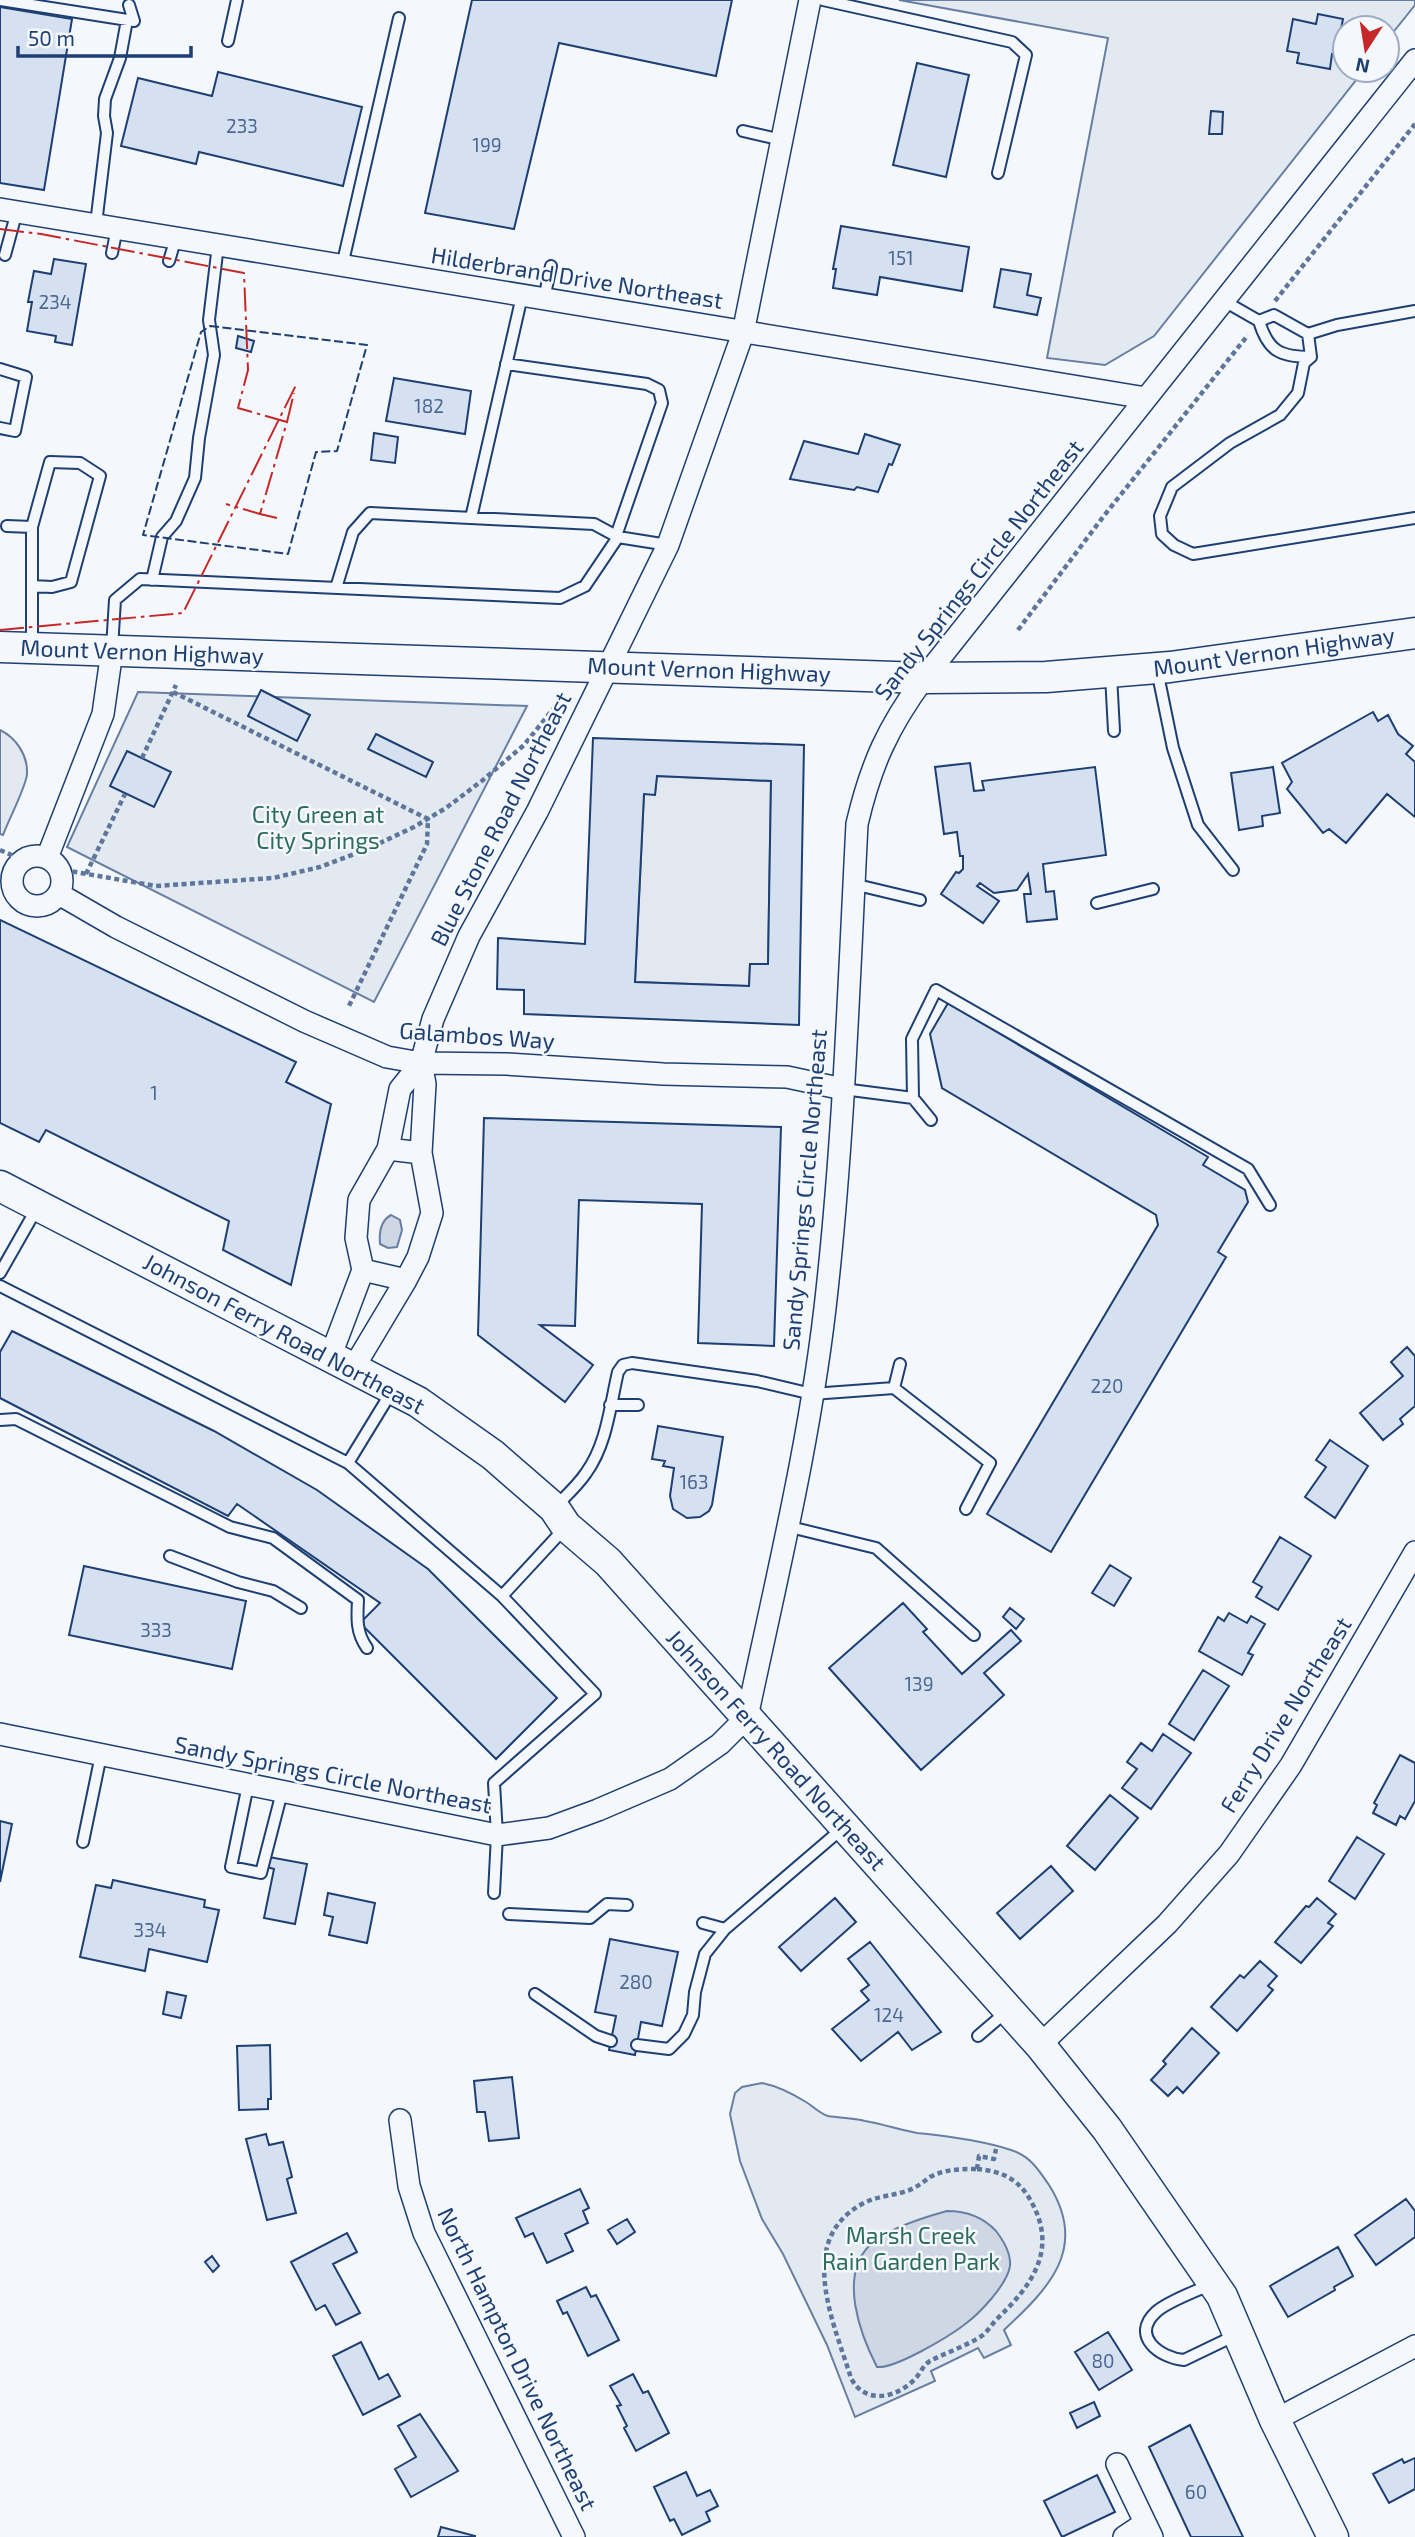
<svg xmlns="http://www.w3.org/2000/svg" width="1415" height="2537" viewBox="0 0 1415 2537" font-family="'Exo 2',sans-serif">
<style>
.green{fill:#e3e9f0;stroke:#687fa3;stroke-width:2}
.parking{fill:#e3e8f0;stroke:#687fa3;stroke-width:2}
.water{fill:#cfd7e4;stroke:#687fa3;stroke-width:2}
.building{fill:#d5e0f0;stroke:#1d3f73;stroke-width:2;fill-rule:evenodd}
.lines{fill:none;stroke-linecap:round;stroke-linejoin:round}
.lane-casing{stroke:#1d3f73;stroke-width:14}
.street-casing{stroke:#1d3f73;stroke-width:24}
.secondary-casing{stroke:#1d3f73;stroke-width:33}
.path{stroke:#5e769c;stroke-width:4.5;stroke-dasharray:5 3.5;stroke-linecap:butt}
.lane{stroke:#f4f7fb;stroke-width:10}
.street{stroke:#f4f7fb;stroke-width:21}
.secondary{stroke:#f4f7fb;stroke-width:30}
.fence{stroke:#1d3f73;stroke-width:2;stroke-dasharray:9 3.5;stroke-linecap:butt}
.power{stroke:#c62828;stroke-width:2;stroke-dasharray:24 5 3.5 5;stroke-linecap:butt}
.labels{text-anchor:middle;stroke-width:5;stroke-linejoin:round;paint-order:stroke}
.number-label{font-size:19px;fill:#4b6792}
.street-label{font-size:23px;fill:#1d3f73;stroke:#f4f7fb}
.park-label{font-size:23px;fill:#2c6c60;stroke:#f4f7fb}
</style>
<rect width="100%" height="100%" fill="#f4f7fb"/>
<path class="green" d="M 899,0 L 1415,0 L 1415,5 L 1387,40 L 1387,28 L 1345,28 L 1345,70 L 1364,70 L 1154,336 L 1105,365 L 1047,358 L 1108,38 Z
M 138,692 L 527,706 L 374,1002 L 67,847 Z
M 0,730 C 16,738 28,755 27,774 C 26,787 8,821 3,835 L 0,834 Z
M 762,2083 C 777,2086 793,2094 806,2102 C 814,2107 819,2113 828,2116 C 840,2118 853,2118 865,2121 C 883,2124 900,2130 917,2133 C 948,2136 981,2140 1011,2150 C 1030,2156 1038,2169 1049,2185 C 1089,2248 1049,2288 1004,2330 L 1011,2345 L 984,2358 L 978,2348 L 931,2371 L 935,2381 L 855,2417 L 827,2345 L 783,2254 L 762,2219 L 740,2161 L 730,2114 L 735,2093 L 742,2087 Z"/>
<path class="parking" d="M 657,776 L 771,781 L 768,964 L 750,964 L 749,986 L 635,982 L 644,794 L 655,794 Z"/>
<path class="water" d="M 391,1215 L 400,1220 L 402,1230 L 397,1247 L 388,1248 L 380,1244 C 379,1233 380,1221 391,1215 Z
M 947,2211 C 966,2211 983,2217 996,2231 C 1003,2240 1011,2254 1010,2266 C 1007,2285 979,2314 964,2325 C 948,2337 895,2369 877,2367 C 860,2334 839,2277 869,2246 C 886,2229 925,2217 947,2211 Z"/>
<path class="building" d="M 472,0 L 732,0 L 716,76 L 559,43 L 514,229 L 425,213 Z
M 0,7 L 72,19 L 44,190 L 0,183 Z
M 1318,14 L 1343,19 L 1336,55 L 1332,54 L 1330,69 L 1297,63 L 1299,53 L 1287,51 L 1293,19 L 1316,24 Z
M 917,63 L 969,75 L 946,177 L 893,165 Z
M 218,72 L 362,107 L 343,186 L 199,152 L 196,164 L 121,146 L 138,78 L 212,96 Z
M 1211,111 L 1223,112 L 1222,134 L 1209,134 Z
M 841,226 L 969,247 L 962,291 L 880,277 L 877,295 L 833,288 L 836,269 L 833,269 Z
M 54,259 L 86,264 L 72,345 L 55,342 L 56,336 L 27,331 L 32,302 L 28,302 L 34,271 L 51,274 Z
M 1001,269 L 1031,274 L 1027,295 L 1041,298 L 1037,315 L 994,307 Z
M 238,336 L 254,341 L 251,352 L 236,348 Z
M 394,378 L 471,391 L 465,434 L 386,421 Z
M 374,433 L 398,437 L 395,463 L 371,460 Z
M 865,434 L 900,445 L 892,465 L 889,464 L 878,492 L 857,487 L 854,490 L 790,479 L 804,441 L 858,454 Z
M 261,690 L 310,715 L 297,741 L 248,716 Z
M 1373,712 L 1378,721 L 1388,715 L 1398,734 L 1413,746 L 1406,754 L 1415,762 L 1415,817 L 1387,794 L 1346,843 L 1329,829 L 1323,833 L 1287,789 L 1292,782 L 1282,763 Z
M 376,734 L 433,762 L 426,777 L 368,749 Z
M 593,738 L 804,745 L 799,1025 L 524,1014 L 524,990 L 497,989 L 498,938 L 585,944 ZM 657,776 L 771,781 L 768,964 L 750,964 L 749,986 L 635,982 L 644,794 L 655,795 Z
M 127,751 L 171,772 L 154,807 L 110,786 Z
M 970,763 L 974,791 L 984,790 L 982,781 L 1095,767 L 1106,855 L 1043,864 L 1046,892 L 1054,891 L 1057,919 L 1027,922 L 1024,894 L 1031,894 L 1028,874 L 1017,890 L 994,893 L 980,883 L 977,886 L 999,901 L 983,923 L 941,894 L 956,872 L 959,873 L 963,869 L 963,856 L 960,856 L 957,832 L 944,834 L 935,767 Z
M 1273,767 L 1280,813 L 1262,816 L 1263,826 L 1239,830 L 1231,773 Z
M 0,920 L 296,1062 L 286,1082 L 331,1104 L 291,1285 L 223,1250 L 229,1221 L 46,1130 L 39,1142 L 0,1123 Z
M 948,1003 L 1208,1157 L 1203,1165 L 1245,1190 L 1248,1202 L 1218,1252 L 1226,1257 L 1051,1552 L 987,1514 L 1158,1225 L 1156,1215 L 942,1088 L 930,1034 Z
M 484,1118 L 781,1127 L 774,1346 L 698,1343 L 702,1204 L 579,1200 L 575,1326 L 540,1325 L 593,1365 L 565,1402 L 478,1335 Z
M 12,1331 L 214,1431 L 317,1490 L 428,1569 L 557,1698 L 496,1759 L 360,1623 L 380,1603 L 237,1504 L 228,1516 L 0,1398 L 0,1352 Z
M 1407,1347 L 1415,1356 L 1415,1406 L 1400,1419 L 1403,1424 L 1383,1440 L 1360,1413 L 1403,1376 L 1391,1362 Z
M 658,1426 L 723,1437 L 712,1505 L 709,1511 L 700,1517 L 687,1518 L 673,1509 L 670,1496 L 674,1468 L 663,1466 L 665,1461 L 652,1459 Z
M 1330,1440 L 1368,1466 L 1335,1518 L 1305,1497 L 1326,1467 L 1316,1460 Z
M 1280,1537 L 1311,1556 L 1278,1610 L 1256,1597 L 1262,1587 L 1253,1582 Z
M 1110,1565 L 1131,1578 L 1114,1606 L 1092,1593 Z
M 84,1566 L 246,1601 L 232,1669 L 69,1635 Z
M 903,1603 L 927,1629 L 923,1632 L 962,1674 L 1011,1630 L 1021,1641 L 984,1673 L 1004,1695 L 921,1770 L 829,1668 Z
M 1010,1608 L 1024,1619 L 1016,1629 L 1003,1617 Z
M 1229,1613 L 1247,1623 L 1251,1616 L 1265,1624 L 1248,1653 L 1253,1655 L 1242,1675 L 1199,1651 L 1218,1617 L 1224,1621 Z
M 1203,1670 L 1229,1686 L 1194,1740 L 1169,1724 Z
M 1163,1734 L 1191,1753 L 1151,1809 L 1122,1788 L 1137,1769 L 1127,1762 L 1141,1743 L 1152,1751 Z
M 1400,1755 L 1415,1763 L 1415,1801 L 1405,1819 L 1400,1816 L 1396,1825 L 1373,1813 L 1377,1805 L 1374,1803 Z
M 1110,1795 L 1138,1818 L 1095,1870 L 1067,1846 Z
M 0,1821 L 12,1824 L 0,1882 Z
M 1357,1837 L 1384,1854 L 1355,1899 L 1329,1881 Z
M 269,1857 L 307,1864 L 295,1924 L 264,1918 L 274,1869 L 267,1867 Z
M 1051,1866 L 1073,1891 L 1020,1939 L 997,1913 Z
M 113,1880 L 205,1900 L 204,1907 L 219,1910 L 207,1962 L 149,1949 L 145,1971 L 80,1957 L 96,1885 L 111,1888 Z
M 328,1893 L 375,1903 L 367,1943 L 329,1935 L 333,1917 L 324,1915 Z
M 835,1898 L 856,1922 L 801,1971 L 779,1947 Z
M 1317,1898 L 1336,1914 L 1328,1923 L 1333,1926 L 1301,1963 L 1275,1942 L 1306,1906 L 1309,1907 Z
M 610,1939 L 678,1952 L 662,2026 L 641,2022 L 635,2055 L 609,2050 L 616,2016 L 595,2012 Z
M 870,1942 L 941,2032 L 912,2050 L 898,2032 L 861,2061 L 832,2029 L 869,2000 L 861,1991 L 869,1985 L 848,1959 Z
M 1260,1961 L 1277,1976 L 1268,1986 L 1273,1990 L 1237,2031 L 1211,2007 L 1240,1975 L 1244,1978 Z
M 167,1992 L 186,1996 L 181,2018 L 163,2014 Z
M 1192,2028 L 1219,2053 L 1183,2093 L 1177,2087 L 1168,2096 L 1151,2080 L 1166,2064 L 1163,2061 Z
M 270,2045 L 271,2099 L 268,2099 L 268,2109 L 239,2110 L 237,2046 Z
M 512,2077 L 519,2138 L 489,2141 L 485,2112 L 477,2112 L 474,2081 Z
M 266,2134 L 269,2145 L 283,2142 L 292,2177 L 287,2179 L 296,2213 L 267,2220 L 246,2139 Z
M 580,2189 L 589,2208 L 583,2211 L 588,2223 L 565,2234 L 573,2251 L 547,2263 L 533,2233 L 525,2237 L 516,2218 Z
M 1406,2199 L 1415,2211 L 1415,2237 L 1376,2265 L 1355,2235 Z
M 627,2219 L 635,2232 L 617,2244 L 608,2230 Z
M 347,2233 L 357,2252 L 333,2264 L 360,2313 L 336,2325 L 325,2305 L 316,2310 L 291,2262 Z
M 1338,2247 L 1353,2276 L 1334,2287 L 1335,2290 L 1288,2317 L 1270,2286 Z
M 212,2256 L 219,2266 L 213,2272 L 205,2262 Z
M 586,2287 L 591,2297 L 596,2295 L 619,2340 L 588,2356 L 567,2312 L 563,2314 L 557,2301 Z
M 1108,2332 L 1132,2370 L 1099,2390 L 1075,2352 Z
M 361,2342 L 379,2379 L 388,2374 L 400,2396 L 363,2415 L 333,2356 Z
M 633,2374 L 643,2393 L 648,2391 L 669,2433 L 636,2451 L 624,2428 L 627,2426 L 617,2406 L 621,2405 L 610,2386 Z
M 1094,2402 L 1100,2416 L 1077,2428 L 1070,2413 Z
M 420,2414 L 458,2471 L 411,2497 L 395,2469 L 416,2457 L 398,2426 Z
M 1190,2425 L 1243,2537 L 1191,2537 L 1149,2447 Z
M 1415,2458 L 1415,2489 L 1389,2503 L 1373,2474 L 1402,2459 L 1404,2463 Z
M 686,2472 L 697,2496 L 710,2490 L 718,2506 L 706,2512 L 710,2521 L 682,2535 L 674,2519 L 670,2521 L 654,2487 Z
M 1097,2475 L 1115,2512 L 1062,2537 L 1044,2501 Z
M 441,2527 L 475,2536 L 475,2537 L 438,2537 Z"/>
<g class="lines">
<defs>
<path id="lane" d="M 0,0 L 134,21 L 129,5
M 823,0 L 1012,42 L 1026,55 L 998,173
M 228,41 L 237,0
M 743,131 L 782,140
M 96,224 L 107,133 L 104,116 L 105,99 L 120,58 L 127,20
M 112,253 L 117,228
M 5,255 L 17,211
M 169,261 L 176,238
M 342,266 L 399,18
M 544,299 L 551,266
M 1224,301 L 1259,321 C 1268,351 1280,357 1311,357
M 1259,321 L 1274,315 L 1308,334 L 1311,357
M 1308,334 L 1337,325 L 1415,311
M 1311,357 L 1304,363 L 1298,393 L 1280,415 L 1230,443 L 1172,487 L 1160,516 L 1162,534 L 1174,545 L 1193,554 L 1415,518
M 506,364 L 647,384 L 659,390 L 662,403 L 616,536
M 0,369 L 26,377 L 15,431 L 0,428
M 471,518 L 522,296
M 7,526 L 32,527 L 32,647
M 152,580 L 162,537 L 176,521 L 195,478 L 199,438 L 214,355 L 209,320 L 218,245
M 32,586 L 52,587 L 71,582 L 100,476 L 80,463 L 50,462 L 32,527
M 336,588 L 353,532 L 370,513 L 594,524 L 618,537
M 112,648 L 115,600 L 140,579 L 560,598 L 585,586 L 618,537 L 668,545
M 1157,670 L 1173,748 L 1198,825 L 1233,870
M 1111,675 L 1114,731
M 853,884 L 920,900
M 1097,903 L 1153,889
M 843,1089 L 913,1098 L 931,1120
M 913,1098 L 912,1039 L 936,990 L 1248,1169 L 1270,1205
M 0,1273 L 37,1208
M 0,1286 L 348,1463 L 502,1596 L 595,1694 L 494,1783 L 497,1835 L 494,1893
M 894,1388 L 900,1364
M 610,1405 L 638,1405
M 0,1420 L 16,1419 L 230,1527 L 273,1538 L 358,1600 C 357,1618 356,1633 367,1648
M 348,1463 L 392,1391
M 556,1506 C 566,1496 578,1485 586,1473 C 607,1444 610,1406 618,1372 L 623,1365 L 632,1363 L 757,1381 L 812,1394 L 894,1388 L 990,1463 L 966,1509
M 786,1526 L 876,1548 L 974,1635
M 170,1556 L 238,1582 L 273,1591 L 301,1608
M 502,1596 L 564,1529
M 248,1785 L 231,1867 L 261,1873 L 282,1792
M 83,1842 L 101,1755
M 509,1914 L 590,1918 L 607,1904 L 627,1905
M 703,1923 L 725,1929
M 535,1994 L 596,2036 L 611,2041
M 978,2036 L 1006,2012
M 637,2045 L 669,2049 L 684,2034 L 693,2015 L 695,1992 L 705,1954 L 725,1929 L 844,1827
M 1211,2284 C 1195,2292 1168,2301 1156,2312 C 1130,2336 1160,2358 1184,2360 L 1236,2335"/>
<path id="street" d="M 0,209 L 1146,398
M12 881a25 25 0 1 1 50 0a25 25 0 1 1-50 0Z
M 47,858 L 103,714 L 112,651
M 59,894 L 116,927 L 304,1021 L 387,1057 L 421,1063 L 506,1064 L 663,1074 L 787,1077 L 843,1089
M 388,1149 L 400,1089 L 421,1063 L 433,1019 L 469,936 L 537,812 L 668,545 L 743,333 L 810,0
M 363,1270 L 406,1280
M 331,1355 L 363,1270 L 356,1238 L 359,1200 L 388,1149 L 421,1153
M 354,1367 L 406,1280 L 418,1257 L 432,1213 L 421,1153 L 425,1084 L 421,1063
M 0,1734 L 497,1835 L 549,1828 L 598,1810 L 670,1779 L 720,1744 L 747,1717 C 777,1576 812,1433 827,1290 C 844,1135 849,979 857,824 C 871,764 888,727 924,678 L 1415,60
M 1040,2045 L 1167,1924 L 1229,1854 L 1291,1765 L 1415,1552
M 400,2120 L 409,2186 L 424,2233 L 574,2537
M 1275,2420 L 1415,2346
M 1117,2464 L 1152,2537
M 1124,2537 L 1145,2523"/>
<path id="secondary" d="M 0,647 L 924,678 L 1046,677 L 1170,667 L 1415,633
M 0,1186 L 418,1402 L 493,1455 L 554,1508 L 566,1526 L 608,1562 L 1040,2045 L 1107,2129 L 1222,2296 L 1275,2420 L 1333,2537"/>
</defs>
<use href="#lane" class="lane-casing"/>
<use href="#street" class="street-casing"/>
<use href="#secondary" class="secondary-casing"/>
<path class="path" d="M 1275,301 L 1415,124
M 1018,630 L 1103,517 L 1248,335
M 173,692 L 428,819 L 427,844 L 348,1008
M 142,758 L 176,685
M 0,850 L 28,862
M 64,870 L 156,886 L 273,878 L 320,867 L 365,850 L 414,827 L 446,808 L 483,780 L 524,745 L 558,703
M 86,874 L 125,794
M 977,2169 C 1003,2171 1020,2180 1032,2203 C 1058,2251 1031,2286 997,2319 C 992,2324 988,2331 983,2335 C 967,2346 947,2352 930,2361 C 922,2366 920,2375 913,2381 C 894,2399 864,2404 851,2378 C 834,2323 795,2241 862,2204 C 876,2196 892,2196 907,2191 C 916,2188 923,2182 930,2177 C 945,2169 961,2169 977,2169 Z
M 977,2169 L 979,2156 L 994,2159 L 996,2149"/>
<use href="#lane" class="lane"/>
<use href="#street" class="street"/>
<use href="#secondary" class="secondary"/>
<path class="fence" d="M 210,326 L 367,345 L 337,451 L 316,452 L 288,554 L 143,535 L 201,332 Z"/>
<path class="power" d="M 0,229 L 41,234 L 244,273 L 248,370 L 238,408 L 287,422 L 260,514 L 226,504
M 287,422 L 294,393
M 260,514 L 277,518
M 0,630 L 183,613 L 297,383"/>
</g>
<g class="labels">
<g class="number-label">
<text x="242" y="133">233</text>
<text x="487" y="152">199</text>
<text x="901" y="265">151</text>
<text x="55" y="309">234</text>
<text x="429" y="413">182</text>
<text x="154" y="1100">1</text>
<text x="1107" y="1393">220</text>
<text x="694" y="1489">163</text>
<text x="156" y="1637">333</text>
<text x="919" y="1691">139</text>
<text x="150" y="1937">334</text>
<text x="636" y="1989">280</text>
<text x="889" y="2022">124</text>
<text x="1103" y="2368">80</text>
<text x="1196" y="2499">60</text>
</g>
<g class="street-label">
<text transform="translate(577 278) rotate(9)" y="8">Hilderbrand Drive Northeast</text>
<text transform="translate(979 570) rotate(-52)" y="8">Sandy Springs Circle Northeast</text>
<text transform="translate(142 652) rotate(2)" y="8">Mount Vernon Highway</text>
<text transform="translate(1274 652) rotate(-8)" y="8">Mount Vernon Highway</text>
<text transform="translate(709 670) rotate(2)" y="8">Mount Vernon Highway</text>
<text transform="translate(501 819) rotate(-63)" y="8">Blue Stone Road Northeast</text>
<text transform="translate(477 1036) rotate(4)" y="8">Galambos Way</text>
<text transform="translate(805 1190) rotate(-85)" y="8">Sandy Springs Circle Northeast</text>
<text transform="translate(284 1334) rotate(28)" y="8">Johnson Ferry Road Northeast</text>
<text transform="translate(1286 1715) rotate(-58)" y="8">Ferry Drive Northeast</text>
<text transform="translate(776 1750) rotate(48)" y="8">Johnson Ferry Road Northeast</text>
<text transform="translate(333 1775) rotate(11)" y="8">Sandy Springs Circle Northeast</text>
<text transform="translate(517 2359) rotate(64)" y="8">North Hampton Drive Northeast</text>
</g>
<g class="park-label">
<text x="318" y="823">City Green at<tspan x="318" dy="26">City Springs</tspan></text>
<text x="911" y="2244">Marsh Creek<tspan x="911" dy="26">Rain Garden Park</tspan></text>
</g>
</g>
<g transform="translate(1366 49) rotate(192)"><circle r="33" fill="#f4f7fb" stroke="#9eadc5" stroke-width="2"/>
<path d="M0-5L12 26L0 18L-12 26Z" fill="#c62828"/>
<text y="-10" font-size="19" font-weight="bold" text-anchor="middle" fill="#1d3f73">N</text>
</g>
<path d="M18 46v10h173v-10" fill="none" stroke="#1d3f73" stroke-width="3.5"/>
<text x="28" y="46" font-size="21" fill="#1d3f73" stroke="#f4f7fb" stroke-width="5" paint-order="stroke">50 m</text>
</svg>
